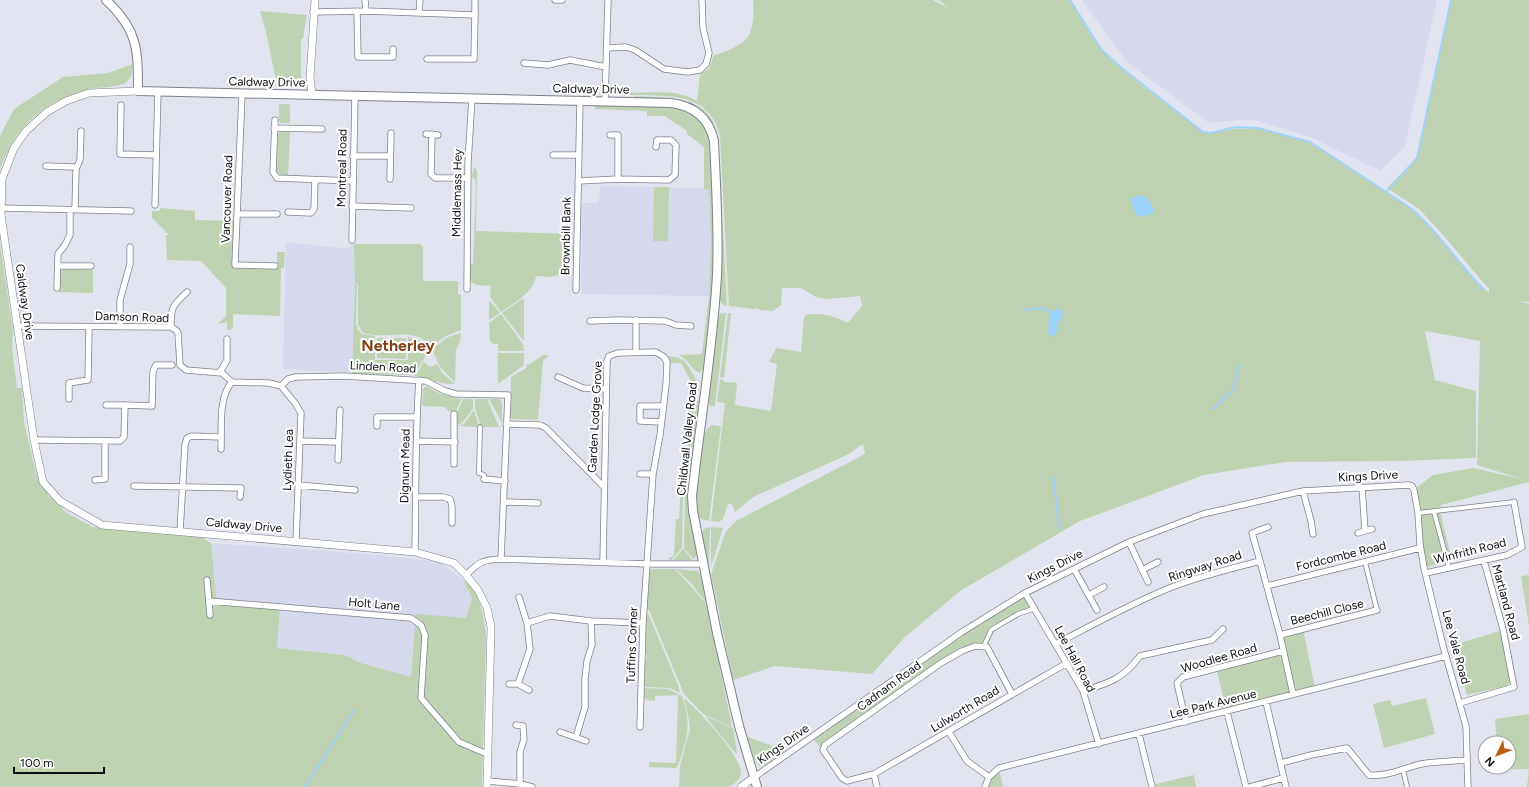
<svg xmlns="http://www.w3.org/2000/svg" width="1529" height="787" viewBox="0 0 1529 787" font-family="Figtree,sans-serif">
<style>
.built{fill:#d5d9eb}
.green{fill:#bfd3b3}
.water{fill:#9fd4fa}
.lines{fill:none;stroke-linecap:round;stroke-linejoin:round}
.stream{stroke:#9fd4fa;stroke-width:2}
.pedestrian-casing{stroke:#7f818b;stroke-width:5.5}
.minor-casing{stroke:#7f818b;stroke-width:7}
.tertiary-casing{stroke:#7f818b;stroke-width:8}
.secondary-casing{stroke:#7f818b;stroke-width:10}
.pedestrian{stroke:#fff;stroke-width:4}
.minor{stroke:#fff;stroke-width:5.5}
.tertiary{stroke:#fff;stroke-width:7}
.secondary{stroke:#fff;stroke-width:8}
.labels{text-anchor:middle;stroke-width:4;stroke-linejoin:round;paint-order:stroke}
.street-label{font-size:12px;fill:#0f0f13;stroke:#fff}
.district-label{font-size:16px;font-weight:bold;fill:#81441a;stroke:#fff}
</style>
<rect width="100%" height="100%" fill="#e1e4ee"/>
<path class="built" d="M 1082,0 L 1437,0 L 1405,146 L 1380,171 L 1312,138 L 1251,119 L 1209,123 L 1127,62 Z
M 601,186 L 697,188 L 709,189 L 711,242 L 709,296 L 581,294 L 582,203 L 598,203 Z
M 286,242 L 348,249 L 352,243 L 356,248 L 357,271 L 352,372 L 283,369 Z
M 211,543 L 381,555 L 440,562 L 463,580 L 472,599 L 466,618 L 416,615 L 411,677 L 361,663 L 345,655 L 277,648 L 280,609 L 217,606 Z"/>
<path class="green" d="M 753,0 L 933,0 L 948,8 L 939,0 L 1070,0 C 1081,14 1089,35 1100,47 C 1130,80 1169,105 1204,132 L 1214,132 L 1233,129 L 1262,128 L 1312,143 L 1412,209 L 1425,221 L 1472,277 L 1489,293 L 1489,289 L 1437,228 L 1419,209 L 1387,188 L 1417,158 L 1451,0 L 1529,0 L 1529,302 L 1518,301 L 1529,304 L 1529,482 L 1441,505 L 1440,511 L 1452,561 L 1424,568 L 1414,490 L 1433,475 L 1473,468 L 1522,479 L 1477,465 L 1480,341 L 1425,331 L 1435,380 L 1476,391 L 1476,458 L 1402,461 L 1285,462 L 1204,475 L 1080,521 L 960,591 L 905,637 L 872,674 L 775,666 L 733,680 L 711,574 L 726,531 L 736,521 L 865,454 L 863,444 L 847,455 L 753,497 L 735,512 L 732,504 L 728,504 L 723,519 L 719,522 L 711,521 L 725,403 L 717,402 L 720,379 L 723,380 L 724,382 L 737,383 L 735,405 L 771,411 L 777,364 L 769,362 L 776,348 L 801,352 L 804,318 L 806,315 C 822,312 833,316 848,323 L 862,306 L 860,296 L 826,299 L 816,297 L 801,288 L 782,288 L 781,305 L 773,311 L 759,310 L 758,308 L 754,309 L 729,306 L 720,137 C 711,91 665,96 628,95 L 628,93 C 651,93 677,89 697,101 L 700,75 L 709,68 L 714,55 C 724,53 745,44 749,35 C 754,24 754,12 753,0 Z
M 260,11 L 307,15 L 303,39 L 301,39 L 301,82 L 298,86 L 283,85 L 283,78 L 281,78 L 281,81 L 276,80 L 266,32 Z
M 133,64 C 132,71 132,79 125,83 C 116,88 99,87 89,89 C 43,101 16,126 0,169 L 0,136 L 14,109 L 63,77 L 108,73 Z
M 634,96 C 668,98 712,94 718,138 L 727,306 L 722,304 L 719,299 L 717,138 L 712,122 L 703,112 L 694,106 L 635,99 Z
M 279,104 L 289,104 L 290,106 L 290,123 L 281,123 L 279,121 Z
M 595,106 L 657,107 L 679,109 L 690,114 L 696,118 L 703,125 L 708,135 L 711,159 L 714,225 L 714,263 L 711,306 L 704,368 L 701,371 L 700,373 L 694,370 L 687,361 L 679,355 L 702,354 L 709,296 L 711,242 L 709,190 L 704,189 L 704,147 L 687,134 L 687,131 L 665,116 L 647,116 L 647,111 L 595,109 Z
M 280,132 L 290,132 L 288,176 L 281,175 L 277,171 L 278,135 Z
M 474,167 L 475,167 L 477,171 L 476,231 L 573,234 L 570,237 L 570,236 L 566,242 L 573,247 L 573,251 L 568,251 L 568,273 L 550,277 L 536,276 C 534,292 514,303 501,312 L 490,297 L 491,286 C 470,285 469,285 469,264 L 473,264 L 476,187 L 475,179 L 472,177 Z
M 654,187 L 669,187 L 668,241 L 653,241 Z
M 160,208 L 195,211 L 195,220 L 234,221 L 233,269 L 277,268 L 277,252 L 285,252 L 284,268 L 281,268 L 280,316 L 234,314 L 233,315 L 233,326 L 231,330 L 227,330 L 227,322 L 218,324 L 226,316 L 226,288 L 201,261 L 167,260 L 166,235 L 168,235 L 168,234 L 152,218 L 152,211 L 160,211 Z
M 0,244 L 13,330 L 12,348 L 17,388 L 22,388 L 24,422 L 36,473 L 48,495 L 67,513 L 93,527 L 202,537 L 211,543 L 217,605 L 280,609 L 277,648 L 345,655 L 361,663 L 411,677 L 416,614 L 466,618 L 472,599 L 463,580 C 480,590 484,617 486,635 L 482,787 L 0,787 Z
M 354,244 L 420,244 L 423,247 L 423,281 L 458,281 L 458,294 L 461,295 L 461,330 L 446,336 L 431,346 C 413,324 382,342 362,332 L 358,324 L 358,285 L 355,282 Z
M 64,268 L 93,270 L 93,293 L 59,292 L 60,272 Z
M 355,284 L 357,285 L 356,323 L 358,330 L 362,334 L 375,336 L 375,360 L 408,360 L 408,337 C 417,338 424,342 430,348 L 418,369 L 409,375 L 352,374 Z
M 522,299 L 524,300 L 524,341 L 502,313 Z
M 489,300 L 500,313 L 489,320 Z
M 721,313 L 726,313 L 715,406 L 710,406 L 708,396 L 717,317 Z
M 728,313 L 731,313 L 724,378 L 720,377 Z
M 501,314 L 523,344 L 524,351 L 498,351 L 498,344 L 493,344 L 490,341 L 489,323 Z
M 461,333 L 460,342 L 456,349 L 455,382 L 440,367 L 432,349 L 448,337 Z
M 377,338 L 406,338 L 406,359 L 377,358 Z
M 498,353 L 524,353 L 524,365 L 498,384 C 498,373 497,363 498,353 Z
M 543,355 L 549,355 L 543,361 L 538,420 L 512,419 L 510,417 L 511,377 L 526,368 L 527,364 L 530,364 Z
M 668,356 C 680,357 686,360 691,371 C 694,375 696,378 696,383 L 689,460 L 683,494 L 682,548 L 671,560 L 669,560 L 669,557 L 672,557 L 674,554 L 676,519 L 679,519 L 681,487 L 682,487 L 682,469 L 684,469 L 684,451 L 687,451 L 689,412 L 692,412 L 692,393 L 694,393 L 694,387 L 681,363 L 670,363 Z
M 423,362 L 430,367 L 437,364 L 442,373 L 455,384 C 439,385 428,377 412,375 L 419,371 Z
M 426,386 C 438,393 447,397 461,399 L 456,412 L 448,411 L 445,407 L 422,406 L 423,389 Z
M 463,399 L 473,399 L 473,409 L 462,423 L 457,425 L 457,413 Z
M 475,399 L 487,399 L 499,427 L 481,427 L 475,408 Z
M 489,399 L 499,399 L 502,402 L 502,423 Z
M 696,400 L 699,401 L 694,446 L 691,447 Z
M 474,410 L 479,427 L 458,426 L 464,424 Z
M 712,425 L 721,426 L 709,521 L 701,519 L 696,514 L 696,496 L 703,437 L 708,428 Z
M 691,448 L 694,448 L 688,503 L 697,552 L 697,556 L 693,559 L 684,548 L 684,546 L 685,495 Z
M 710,527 L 709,568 L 706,569 L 700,536 L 704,529 Z
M 711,527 L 723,528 L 711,567 Z
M 684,549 L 692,560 L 673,560 L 683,549 Z
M 651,569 L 675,569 L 689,584 L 707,605 L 732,727 L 703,714 L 684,694 L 649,610 L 646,610 L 649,572 Z
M 676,569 L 698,571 L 701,577 L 706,603 L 692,584 Z
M 1529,575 L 1529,626 L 1521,576 Z
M 1025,593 L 1035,608 L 997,626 L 987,647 L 962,651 L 823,750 L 812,738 L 976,624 Z
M 646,613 L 648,613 L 678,685 L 680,693 L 670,688 L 646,687 L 644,685 L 645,661 L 647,658 L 647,655 L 645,654 Z
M 1303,629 L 1315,688 L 1227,712 L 1216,668 L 1283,651 L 1280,635 Z
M 1500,631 L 1511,679 L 1507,686 L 1467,695 L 1453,645 Z
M 646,688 L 668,689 L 682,696 C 689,718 690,731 682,753 C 681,758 679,764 676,768 L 649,767 L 649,762 L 676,763 L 678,695 L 655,696 L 655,701 L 647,700 L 644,697 L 644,689 Z
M 684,698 C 697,709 742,756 741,773 C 741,779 735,783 730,787 L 679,787 L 680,766 L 690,729 L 689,720 Z
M 1426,698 L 1435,734 L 1384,748 L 1373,704 L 1390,700 L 1392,706 Z
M 1529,714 L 1529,787 L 1527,787 L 1529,769 L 1498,770 L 1498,767 L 1509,767 L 1509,743 L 1497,743 L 1495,719 Z
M 705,716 L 733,728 L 737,753 L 735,753 Z
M 747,737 L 785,750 L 785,751 L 765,765 L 759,766 L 754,758 Z
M 999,768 L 1003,787 L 986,787 Z
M 1194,775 L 1196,787 L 1152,787 L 1152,785 Z"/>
<path class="water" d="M 1139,195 C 1147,196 1153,204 1154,213 L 1142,217 L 1136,215 L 1130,199 Z
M 1059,308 L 1061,309 L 1063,315 L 1058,324 C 1058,329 1057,333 1053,337 L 1048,334 L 1049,313 Z"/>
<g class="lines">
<path class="stream" d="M 1070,0 L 1101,49 L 1118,65 L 1203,132 L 1211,133 L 1236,127 L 1258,128 L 1310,142 L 1412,209 C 1439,233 1459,264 1484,290
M 1387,191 L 1417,158 L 1451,0
M 1025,310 L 1042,308 L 1050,312
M 1213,409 L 1233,390 L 1239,365
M 1053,477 L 1060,530
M 305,787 L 354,710"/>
<defs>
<path id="pedestrian" d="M 480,427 L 479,473 L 484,475 L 484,479
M 1434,512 L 1449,568
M 1418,513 L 1514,502
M 1365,562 L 1377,610
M 984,646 L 991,630 L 1018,614 L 1035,608
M 1403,770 L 1407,787"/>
<path id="minor" d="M 365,0 L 366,11
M 555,0 L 562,0
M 357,11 L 358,57 L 393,57 L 393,49
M 313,12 L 366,11 L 475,15 L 474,59 L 427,59
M 419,13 L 420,0
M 475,15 L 475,0
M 607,48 L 626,47 L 635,50 L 664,69 L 688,72 L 700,70 L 706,64 L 709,53 L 703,28 L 702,0
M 524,63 L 548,65 L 570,60 L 606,67
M 242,94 L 235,265 L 275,266
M 605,102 L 608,0
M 121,105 L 120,154 L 156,155
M 275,120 L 273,172 L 277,178 L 353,181
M 274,128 L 322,129
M 426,134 L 438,135
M 432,134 L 431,174 L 435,178 L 468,178
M 610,135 L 618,135 L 618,179
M 553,155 L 578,155
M 353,156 L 390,156
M 46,166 L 74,167 L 76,169
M 390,179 L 391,133
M 578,181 L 618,179 L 669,180 L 675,175 L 676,145 L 671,140 L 657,140 L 656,147
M 155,205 L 158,91
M 352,206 L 411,208
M 1,208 L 131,211
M 75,210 L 76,169 L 80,160 L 81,131
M 288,212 L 311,213 L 314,209 L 315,180
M 237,214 L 277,214
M 352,240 L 355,96
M 58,266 L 91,266
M 57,288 L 58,254 L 65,245 L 70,235 L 70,210
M 467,289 L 468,163 L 472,98
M 576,290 L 580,101
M 590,321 L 618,320 L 665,321 L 676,325 L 691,326
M 17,326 L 171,327 L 177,331 L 178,333 L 180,365 L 186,370 L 222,373 L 232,382 L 269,383 L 281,386
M 120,327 L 120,300 L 130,264 L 130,247
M 171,327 C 171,307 172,306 187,292
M 636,352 L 636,320
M 220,372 L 227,360 L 227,339
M 558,377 L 583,388 L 606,389
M 281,386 L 288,379 L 296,377 L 344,376 L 426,381 L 445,391 L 456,394 L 508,395 L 501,559
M 281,386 L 295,403 L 301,413 L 296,542
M 69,399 L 69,383 L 88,380 L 89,327
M 106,405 L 125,405
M 454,414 L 454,464
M 661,422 L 640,421 L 640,406 L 663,406
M 506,424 L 540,425 L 546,428 L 603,486
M 377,426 L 377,417 L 417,417
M 34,440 L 120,441 L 124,437 L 125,405 L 152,406 L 153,371 L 156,365 L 172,365
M 301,441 L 338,442
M 417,441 L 455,442
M 221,449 C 222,428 218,397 232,382
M 338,460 L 340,410
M 640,474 L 653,474
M 484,479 L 505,481
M 95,480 L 105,479 L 105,441
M 298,485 L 355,490
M 134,486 L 241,488 L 240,497
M 1362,487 L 1365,531 L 1372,529
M 1303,491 L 1311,521 L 1313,534
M 416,497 L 443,497 L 450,499 L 452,506 L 452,523
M 504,502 L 538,503
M 180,532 L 185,445 L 187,438 L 192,436 L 221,437
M 1358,533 L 1365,531
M 1129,542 L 1148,582
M 415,552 C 416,495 415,437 419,380
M 1260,561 L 1252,533 L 1268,527
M 603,562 L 607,361 L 609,356 L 618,353 L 656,352 L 664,357 L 667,362 L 666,385 L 660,435 L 653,474 L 643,623 L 640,727
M 1074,569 L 1097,610
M 1142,570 L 1158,562
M 1426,573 L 1507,555 L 1522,547 L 1514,502
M 466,575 C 480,561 483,560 501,559 L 648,564 L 703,564
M 207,580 L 210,615
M 1267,586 L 1420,548
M 1025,593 L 1083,691 L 1099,744
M 1089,595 L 1104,587
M 209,601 L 411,618 L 421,625 L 425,635 L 421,698 L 459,742 L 487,754
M 527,623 L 550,616 L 591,621 L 643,623
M 1280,635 L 1377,610
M 1056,644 C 1094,624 1132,603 1172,587 C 1200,576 1230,569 1260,561 L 1280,635 L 1293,694
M 509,684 L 518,684 L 529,690
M 518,684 L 530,649 L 527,623 L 519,597
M 1083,691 C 1109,683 1123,679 1140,656 L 1212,640 L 1223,629
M 1012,694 L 987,647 L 975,646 L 962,651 L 941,663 L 825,745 L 823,750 L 842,778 L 847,781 L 874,774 L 1067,663
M 1266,702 L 1286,787
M 1460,703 L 1514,687 L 1503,629 L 1484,561
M 1227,712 L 1246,787
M 1186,722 L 1177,683 L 1183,677 L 1283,651
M 516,725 L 523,726 L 524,739 L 520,752 L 520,787
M 560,732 L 586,741
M 949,732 L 967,761 L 989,777
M 1139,734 L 1152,787
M 576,737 L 585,707 L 585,679 L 587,661 L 592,645 L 591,621
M 1281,763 L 1311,755 L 1347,748 L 1369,775 C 1387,777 1404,768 1421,764 C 1436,761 1452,761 1467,760
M 874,774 L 877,787
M 753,778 L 962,632 L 1025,593 L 1129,542 L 1203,514 L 1303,491 L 1408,485 L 1412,486 L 1414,490 L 1418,513 L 1420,544 L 1424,568 L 1443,646 L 1466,726 L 1468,787
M 487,781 L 521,784 L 532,787
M 985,787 L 989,777 L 999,768 C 1148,732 1297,692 1446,656
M 1250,787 L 1283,778"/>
<path id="tertiary" d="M 138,91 L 89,93 L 66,101 L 47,112 L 26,131 L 14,148 L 2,179 L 1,215 L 34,440 L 43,482 L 60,501 L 102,525 L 415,552 L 454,563 L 466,575 L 478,590 L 487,608 L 491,627 L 487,787
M 312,94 L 310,78 L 315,0
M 741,787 L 753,778"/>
<path id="secondary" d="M 106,0 C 138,30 138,49 138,91 L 671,103 C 694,106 709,118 714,141 C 716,186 719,230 717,275 C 713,349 700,422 692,496 L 693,511 L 717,633 L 739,726 L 757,787"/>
</defs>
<use href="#pedestrian" class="pedestrian-casing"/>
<use href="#minor" class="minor-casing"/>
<use href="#tertiary" class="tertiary-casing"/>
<use href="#secondary" class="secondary-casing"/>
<use href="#pedestrian" class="pedestrian"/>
<use href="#minor" class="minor"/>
<use href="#tertiary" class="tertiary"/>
<use href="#secondary" class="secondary"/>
</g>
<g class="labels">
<g class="street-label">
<text transform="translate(267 82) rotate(1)" y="4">Caldway Drive</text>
<text transform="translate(591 89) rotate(1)" y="4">Caldway Drive</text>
<text transform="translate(342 168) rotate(-89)" y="4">Montreal Road</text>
<text transform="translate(457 193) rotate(-89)" y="4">Middlemass Hey</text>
<text transform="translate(227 199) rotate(-88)" y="4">Vancouver Road</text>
<text transform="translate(566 236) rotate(-89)" y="4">Brownbill Bank</text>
<text transform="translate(25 302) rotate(82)" y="4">Caldway Drive</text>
<text transform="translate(132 317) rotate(2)" y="4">Damson Road</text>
<text transform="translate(383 367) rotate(3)" y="4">Linden Road</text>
<text transform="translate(595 417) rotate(-87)" y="4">Garden Lodge Grove</text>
<text transform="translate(687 439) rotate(-84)" y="4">Childwall Valley Road</text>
<text transform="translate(288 460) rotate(-88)" y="4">Lydieth Lea</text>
<text transform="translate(405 466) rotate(-89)" y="4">Dignum Mead</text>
<text transform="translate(1368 476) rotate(-3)" y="4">Kings Drive</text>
<text transform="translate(244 525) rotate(5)" y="4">Caldway Drive</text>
<text transform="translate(1470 551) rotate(-14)" y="4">Winfrith Road</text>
<text transform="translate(1341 556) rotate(-14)" y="4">Fordcombe Road</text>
<text transform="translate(1055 566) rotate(-27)" y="4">Kings Drive</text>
<text transform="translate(1205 566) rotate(-18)" y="4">Ringway Road</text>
<text transform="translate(1506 602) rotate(75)" y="4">Martland Road</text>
<text transform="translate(374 604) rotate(5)" y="4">Holt Lane</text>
<text transform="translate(1327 612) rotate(-14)" y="4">Beechill Close</text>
<text transform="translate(632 645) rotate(-88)" y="4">Tuffins Corner</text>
<text transform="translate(1456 647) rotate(75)" y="4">Lee Vale Road</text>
<text transform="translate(1219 658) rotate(-16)" y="4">Woodlee Road</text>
<text transform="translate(1075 659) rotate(62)" y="4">Lee Hall Road</text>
<text transform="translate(889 686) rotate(-36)" y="4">Cadnam Road</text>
<text transform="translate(1213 704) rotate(-14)" y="4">Lee Park Avenue</text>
<text transform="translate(965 709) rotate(-31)" y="4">Lulworth Road</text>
<text transform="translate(783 744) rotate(-35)" y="4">Kings Drive</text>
</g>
<g class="district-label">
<text x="398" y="351">Netherley</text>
</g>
</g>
<g transform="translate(1497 755) rotate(227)"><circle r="19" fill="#ffffff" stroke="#9f9fa1"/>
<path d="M0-3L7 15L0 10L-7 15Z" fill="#bc5e13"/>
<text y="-6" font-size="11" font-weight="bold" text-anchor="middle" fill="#0f0f13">N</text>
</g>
<path d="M14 767v6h90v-6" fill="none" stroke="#0f0f13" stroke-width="2"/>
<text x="20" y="767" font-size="12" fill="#0f0f13" stroke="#ffffff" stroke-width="3" paint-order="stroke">100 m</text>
</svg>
